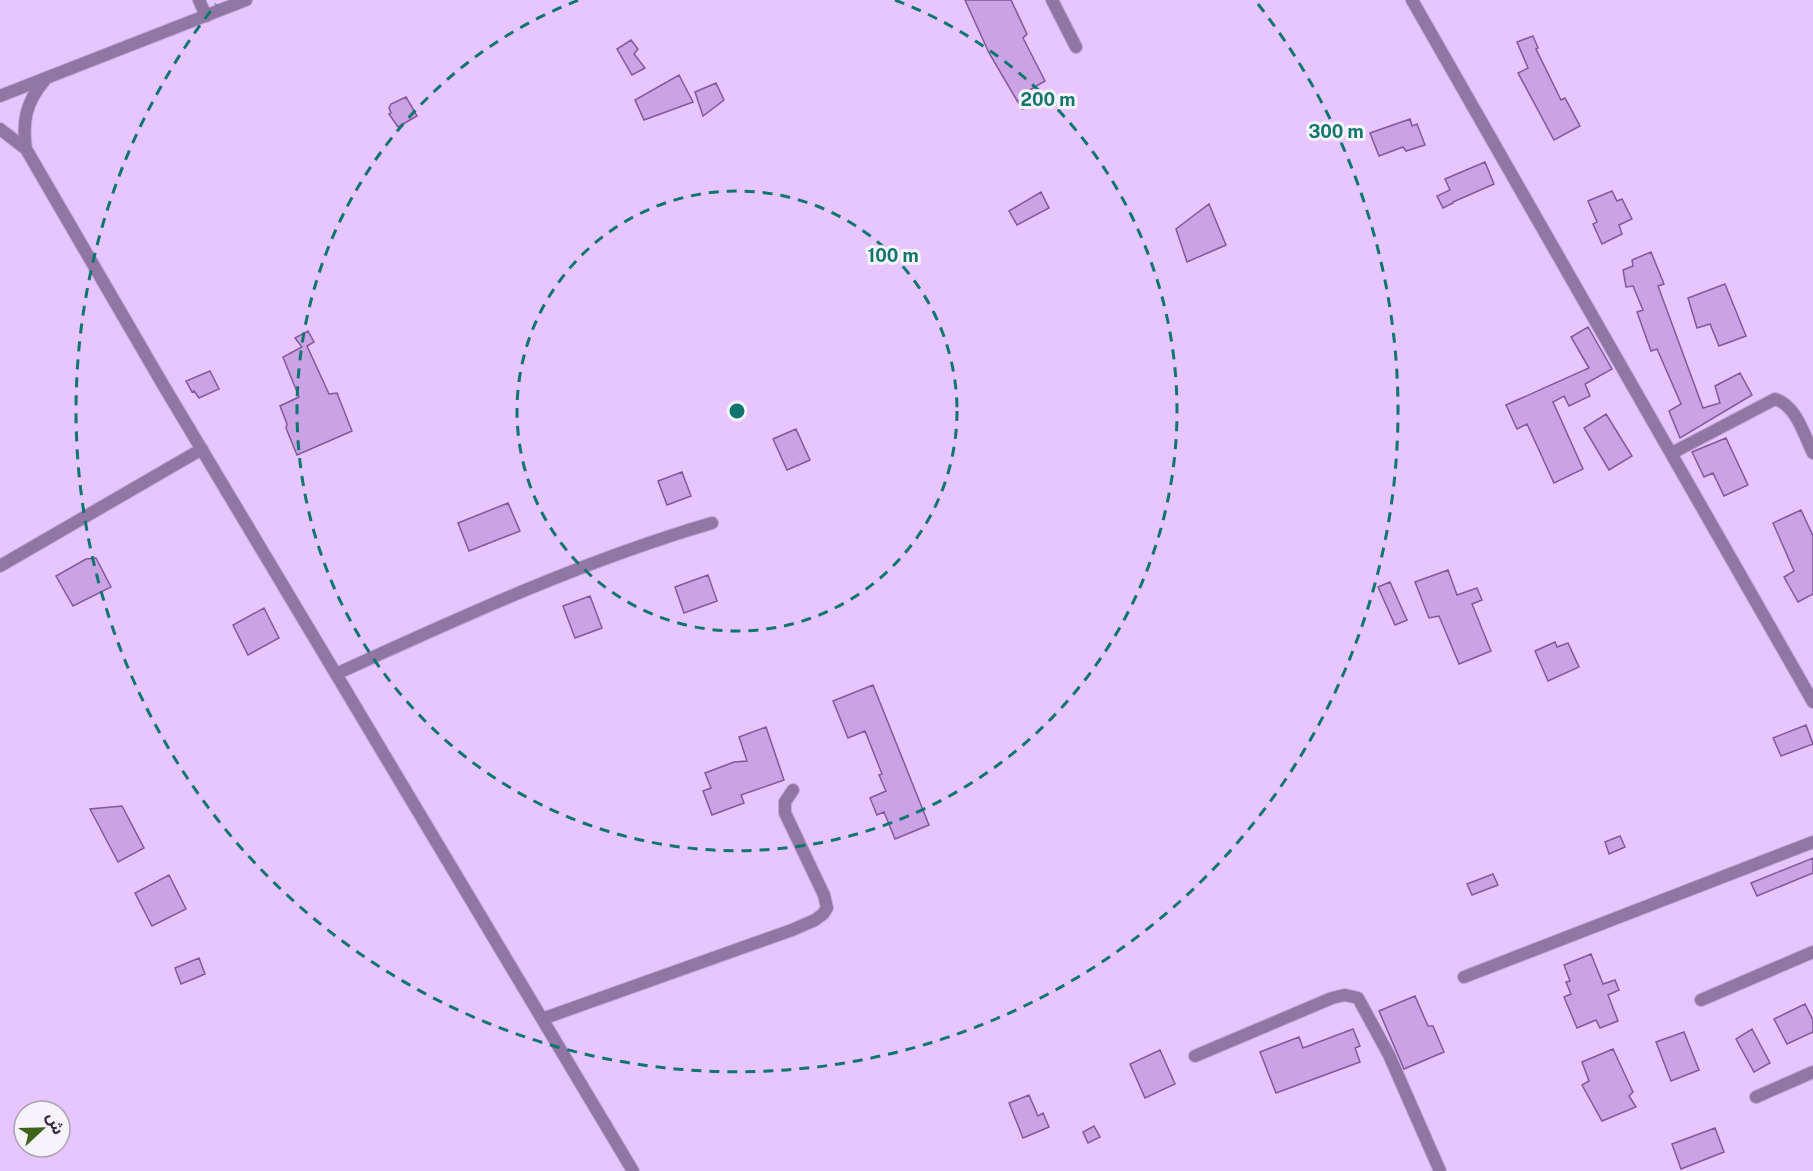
<svg xmlns="http://www.w3.org/2000/svg" width="1813" height="1171" viewBox="0 0 1813 1171" font-family="'Public Sans','Noto Sans Arabic',sans-serif">
<style>
.building{fill:#cba2e6;stroke:#815999;stroke-width:1.5}
.lines{fill:none;stroke-linecap:round;stroke-linejoin:round}
.minor-casing{stroke:#c4a6d9;stroke-width:14}
.tertiary-casing{stroke:#c4a6d9;stroke-width:14}
.minor{stroke:#9175a3;stroke-width:12}
.tertiary{stroke:#9175a3;stroke-width:12}
.ring{fill:none;stroke:#0f766e;stroke-width:3;stroke-dasharray:10 8}
.centre{fill:#0f766e;stroke:#f7f3fa;stroke-width:3}
.ring-label{font-size:18px;text-anchor:middle;font-weight:bold;fill:#0f766e;stroke:#f7f3fa;stroke-width:6;stroke-linejoin:round;paint-order:stroke}
</style>
<rect width="100%" height="100%" fill="#e7c5fe"/>
<path class="building" d="M 965,0 L 1011,0 L 1027,34 L 1023,38 L 1045,81 L 1028,91 L 1035,106 L 1022,109 L 989,53 Z
M 1533,36 L 1538,48 L 1536,49 L 1561,100 L 1565,98 L 1580,126 L 1554,140 L 1518,73 L 1528,68 L 1517,42 Z
M 631,40 L 638,49 L 634,54 L 645,68 L 632,75 L 617,49 Z
M 679,75 L 693,102 L 644,120 L 635,100 Z
M 716,83 L 724,100 L 703,116 L 695,92 Z
M 406,97 L 417,116 L 398,127 L 389,114 L 391,113 L 389,108 L 391,104 Z
M 1410,119 L 1412,126 L 1417,124 L 1425,145 L 1406,151 L 1403,147 L 1379,156 L 1370,133 Z
M 1485,162 L 1494,184 L 1453,202 L 1453,203 L 1443,208 L 1437,196 L 1450,190 L 1445,179 Z
M 1612,191 L 1617,201 L 1622,199 L 1632,219 L 1619,225 L 1622,234 L 1602,244 L 1593,224 L 1597,222 L 1588,201 Z
M 1041,192 L 1049,208 L 1017,225 L 1009,211 Z
M 1209,204 L 1226,245 L 1187,262 L 1176,229 Z
M 1651,252 L 1664,284 L 1658,286 L 1703,408 L 1720,403 L 1715,386 L 1740,373 L 1752,395 L 1680,438 L 1669,411 L 1681,404 L 1657,349 L 1651,351 L 1637,312 L 1643,310 L 1633,286 L 1626,287 L 1623,270 L 1633,266 L 1632,260 Z
M 1725,284 L 1746,336 L 1719,346 L 1710,324 L 1697,328 L 1688,298 Z
M 1588,327 L 1612,369 L 1585,384 L 1590,396 L 1569,406 L 1564,396 L 1553,402 L 1583,469 L 1554,483 L 1527,424 L 1517,429 L 1506,405 L 1589,368 L 1571,337 Z
M 308,331 L 314,342 L 307,346 L 329,394 L 337,393 L 352,431 L 297,455 L 286,428 L 287,424 L 280,406 L 299,397 L 283,357 L 302,347 L 295,338 Z
M 210,371 L 219,389 L 199,398 L 194,391 L 192,392 L 186,381 Z
M 1606,414 L 1632,456 L 1609,470 L 1584,428 Z
M 796,429 L 810,460 L 787,470 L 773,439 Z
M 1726,438 L 1748,485 L 1724,496 L 1713,473 L 1704,477 L 1692,452 Z
M 682,472 L 691,496 L 667,505 L 658,481 Z
M 508,503 L 520,531 L 469,551 L 458,523 Z
M 1801,510 L 1813,536 L 1813,594 L 1798,602 L 1784,577 L 1794,571 L 1773,523 Z
M 96,558 L 111,587 L 73,606 L 56,576 L 86,559 Z
M 1448,570 L 1457,595 L 1477,588 L 1482,600 L 1472,604 L 1491,651 L 1459,664 L 1439,616 L 1429,618 L 1415,582 Z
M 708,575 L 717,601 L 684,613 L 675,587 Z
M 1390,582 L 1407,620 L 1395,625 L 1378,587 Z
M 590,596 L 602,628 L 575,638 L 563,606 Z
M 264,608 L 279,638 L 248,655 L 233,625 Z
M 1555,642 L 1557,647 L 1568,643 L 1579,667 L 1548,681 L 1535,651 Z
M 873,685 L 929,825 L 895,839 L 884,812 L 877,815 L 870,798 L 886,791 L 879,775 L 882,774 L 865,731 L 848,738 L 833,701 Z
M 1806,725 L 1813,744 L 1781,756 L 1773,738 Z
M 766,727 L 784,780 L 741,795 L 744,803 L 712,815 L 703,791 L 711,788 L 705,773 L 734,762 L 747,761 L 739,737 Z
M 122,806 L 144,848 L 118,862 L 90,809 Z
M 1620,836 L 1625,847 L 1609,854 L 1605,842 Z
M 1813,858 L 1813,873 L 1757,896 L 1751,883 Z
M 1493,874 L 1498,885 L 1472,895 L 1467,884 Z
M 169,875 L 186,909 L 152,926 L 135,893 Z
M 1591,954 L 1603,984 L 1615,980 L 1619,990 L 1608,995 L 1618,1021 L 1600,1028 L 1596,1020 L 1577,1028 L 1564,997 L 1571,994 L 1566,982 L 1570,981 L 1564,965 Z
M 199,958 L 205,974 L 181,984 L 175,968 Z
M 1415,996 L 1428,1026 L 1433,1026 L 1444,1052 L 1404,1069 L 1379,1011 Z
M 1805,1004 L 1813,1020 L 1813,1032 L 1787,1044 L 1774,1019 Z
M 1353,1029 L 1360,1046 L 1355,1048 L 1360,1062 L 1276,1093 L 1260,1052 L 1299,1037 L 1303,1048 Z
M 1752,1029 L 1770,1063 L 1754,1072 L 1736,1039 Z
M 1684,1032 L 1699,1070 L 1671,1081 L 1656,1042 Z
M 1613,1049 L 1633,1092 L 1629,1096 L 1636,1107 L 1602,1121 L 1582,1085 L 1589,1081 L 1582,1062 Z
M 1160,1050 L 1175,1084 L 1145,1098 L 1130,1064 Z
M 1029,1095 L 1038,1116 L 1043,1113 L 1049,1127 L 1023,1138 L 1009,1103 Z
M 1094,1126 L 1100,1137 L 1088,1143 L 1083,1132 Z
M 1715,1128 L 1724,1152 L 1681,1169 L 1672,1144 Z"/>
<g class="lines">
<defs>
<path id="minor" d="M 199,0 L 206,16
M 1052,0 L 1076,47
M 1412,0 L 1813,702
M 44,81 C 26,102 22,122 26,149 L 162,383 L 633,1171
M 0,129 L 26,149
M 1672,453 L 1775,399 C 1796,405 1804,435 1813,453
M 0,566 L 202,449
M 336,674 C 459,618 582,561 712,523
M 1464,977 L 1813,842
M 1701,1000 L 1813,952
M 542,1019 L 792,930 L 815,920 L 823,914 L 827,908 L 824,895 L 785,813 L 785,802 L 793,790
M 1195,1056 L 1332,998 L 1345,995 L 1358,998 L 1389,1055 L 1440,1171
M 1756,1097 L 1813,1072"/>
<path id="tertiary" d="M 0,96 L 246,0"/>
</defs>
<use href="#minor" class="minor-casing"/>
<use href="#tertiary" class="tertiary-casing"/>
<use href="#minor" class="minor"/>
<use href="#tertiary" class="tertiary"/>
</g>
<g class="ring">
<circle cx="737" cy="411" r="220"/>
<path d="M895 0A440 440 0 1 1 579 0"/>
<path d="M1258 4A661 661 0 1 1 216 4"/>
</g>
<circle cx="737" cy="411" r="9" class="centre"/>
<g class="ring-label">
<text x="1048" y="106">200 m</text>
<text x="1336" y="138">300 m</text>
<text x="893" y="262">100 m</text>
</g>
<g transform="translate(42 1129) rotate(68)"><circle r="28" fill="#f7f3fa" stroke="#aba2b1" stroke-width="1.5"/>
<path d="M0-4.5L10 22L0 15L-10 22Z" fill="#41641c"/>
<text y="-9" font-size="16" font-weight="bold" text-anchor="middle" fill="#392844">ش</text>
</g>
</svg>
